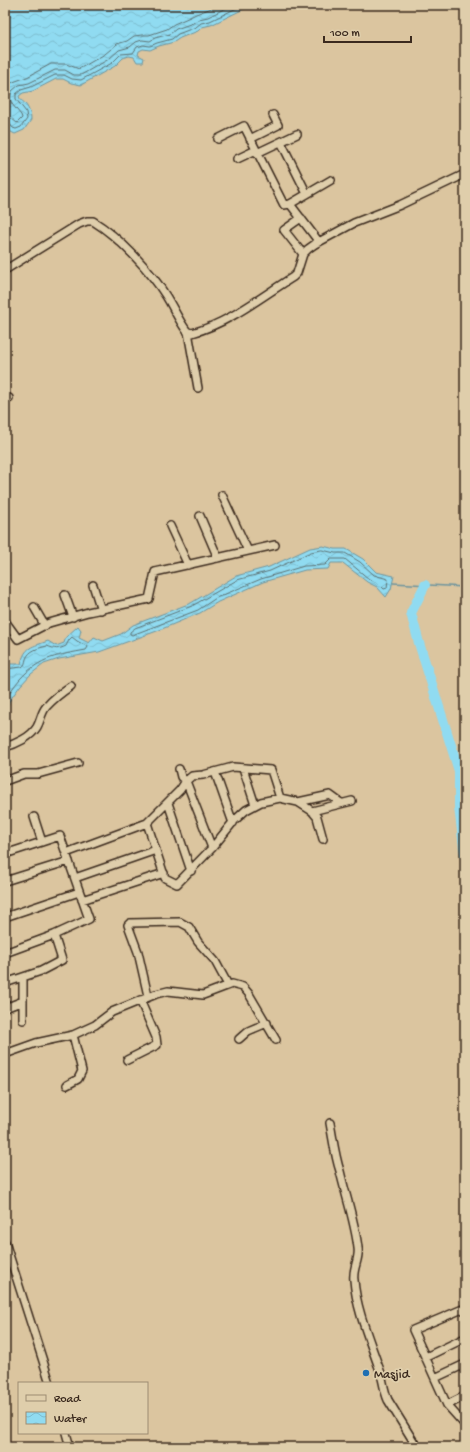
<svg xmlns="http://www.w3.org/2000/svg" width="470" height="1452" viewBox="0 0 470 1452" font-family="'Gochi Hand',sans-serif">
<style>
.water{fill:url(#water-waves);stroke:#6e949d}
.lines{fill:none;stroke-linecap:round;stroke-linejoin:round}
.shore{stroke:#5d7172;stroke-width:1}
.stream{stroke:#6e949d;stroke-width:1.5}
.river{stroke:#90dbf1;stroke-width:10}
.minor-casing{stroke:#3b2a1e;stroke-width:10}
.minor{stroke:#dfceab;stroke-width:7}
.poi-dot{fill:#1f6fb2;stroke:#dfceab;stroke-width:1.5}
.labels{text-anchor:middle;stroke-width:3.5;stroke-linejoin:round;paint-order:stroke}
.poi-label{font-size:13px;fill:#3b2a1e;stroke:#dfceab;text-anchor:start}
</style>
<defs>
<pattern id="water-waves" width="16" height="10" patternUnits="userSpaceOnUse"><rect width="16" height="10" fill="#90dbf1"/><path d="M0 5q4-4 8 0t8 0" fill="none" stroke="#7dbcce"/></pattern>
</defs>
<rect width="100%" height="100%" fill="#dbc59f"/>
<filter id="ink" filterUnits="userSpaceOnUse"><feTurbulence type="fractalNoise" baseFrequency=".025" numOctaves="2"/><feDisplacementMap in="SourceGraphic" scale="8" xChannelSelector="R" yChannelSelector="G"/><feConvolveMatrix kernelMatrix="1 2 1 2 8 2 1 2 1" color-interpolation-filters="sRGB"/></filter>
<g filter="url(#ink)">
<path class="water" d="M 5,5 L 252,5 L 211,25 L 202,27 L 198,31 L 180,38 L 174,42 L 159,46 L 150,50 L 143,49 L 139,51 L 138,55 L 144,58 L 143,62 L 137,62 L 134,57 L 129,56 L 123,58 L 115,66 L 81,85 L 71,83 L 63,79 L 56,79 L 33,91 L 23,93 L 19,96 L 20,99 C 27,104 31,112 31,120 L 24,130 L 15,134 L 11,132 L 5,124 Z
M 323,546 L 335,549 L 346,549 L 363,559 L 376,572 L 394,576 L 391,589 L 386,597 L 377,587 L 367,582 L 343,563 L 331,563 L 328,569 L 305,570 L 263,582 L 218,602 L 200,613 L 157,631 L 99,652 L 59,659 L 44,664 L 31,674 L 20,686 L 10,700 L 5,713 L 5,667 L 8,664 L 21,664 C 25,646 32,647 48,641 L 56,646 L 64,643 L 66,637 L 78,626 L 81,630 L 79,638 L 89,643 L 94,637 L 103,641 L 121,634 L 133,625 L 191,603 L 236,576 L 269,567 L 310,548 Z"/>
<g class="lines">
<path class="shore" d="M 5,92 L 8,86 L 13,82 L 27,77 L 51,64 L 66,64 L 79,69 L 105,54 L 117,44 L 127,41 L 134,36 L 142,35 L 149,35 L 167,29 L 174,24 L 190,17 L 196,14 L 219,5
M 5,117 L 11,118 L 17,123 L 22,118 L 21,115 L 12,104 L 10,98 L 12,91 L 19,85 L 29,83 L 55,70 L 65,70 L 74,75 L 81,75 L 109,59 L 119,50 L 130,47 L 136,42 L 142,40 L 150,41 L 155,38 L 170,34 L 176,29 L 193,23 L 199,19 L 208,17 L 232,5
M 5,122 L 9,123 L 13,128 L 16,129 L 21,127 L 27,119 L 26,112 L 16,99 L 16,94 L 21,90 L 31,87 L 55,75 L 64,75 L 72,79 L 81,80 L 112,63 L 121,54 L 133,53 L 137,47 L 143,45 L 150,46 L 157,43 L 172,39 L 178,34 L 196,27 L 201,23 L 210,21 L 243,5
M 322,550 L 335,553 L 345,553 L 360,562 L 374,575 L 388,579 L 387,588 L 384,589 L 379,584 L 369,579 L 345,559 L 331,559 L 325,565 L 304,566 L 261,579 L 216,598 L 198,610 L 132,635 L 130,634 L 130,632 L 135,628 L 192,606 L 237,580 L 270,571 L 311,552 Z
M 5,669 L 22,667 C 25,665 25,663 26,659 C 29,650 39,648 47,646 C 55,649 58,650 66,646 L 69,640 L 72,637 L 77,641 L 88,647 L 86,650 C 59,655 40,657 20,679 C 14,686 8,694 5,702"/>
<path class="stream" d="M 393,583 L 465,587"/>
<path class="river" d="M 425,585 L 411,613 L 419,643 L 459,771 L 459,807 L 465,856"/>
<defs>
<path id="minor" d="M 218,139 L 244,126 L 284,205 L 290,204 L 319,242
M 250,139 L 278,125 L 273,115
M 281,142 L 307,194
M 257,153 L 297,134
M 237,159 L 256,150
M 290,204 L 331,180
M 301,218 L 284,230 L 303,254
M 5,270 L 79,224 L 87,221 L 93,221 C 119,237 150,270 166,296 C 173,307 178,319 186,330 L 188,332 L 192,333 C 229,323 261,297 293,277 L 297,273 L 303,254 L 308,249 L 315,244 L 354,223 L 400,205 L 465,174
M 188,332 L 198,388
M 5,399 L 9,398
M 222,495 L 248,551
M 200,516 L 218,558
M 170,526 L 188,565
M 93,585 L 101,610
M 65,595 L 73,617
M 34,607 L 45,626
M 5,621 L 18,639 L 49,623 L 88,612 L 149,599 L 155,572 L 275,545
M 5,747 C 16,744 31,737 37,727 C 41,720 41,713 46,707 C 53,699 62,692 71,686
M 243,768 L 255,805
M 179,769 L 181,777 L 186,781 L 212,848
M 215,772 L 233,823
M 5,781 L 24,774 L 38,774 L 78,763
M 298,802 L 330,795 L 341,803
M 168,803 L 191,871
M 312,811 L 352,801
M 34,817 L 42,842
M 147,823 L 165,878 L 177,884 L 212,848 L 234,821 L 246,810 L 261,802 L 280,798 L 298,802 L 312,811 L 317,817 L 323,839
M 66,853 L 147,823 L 180,790 L 186,781 L 192,776 L 203,775 L 233,767 L 271,770 L 280,798
M 5,854 L 60,836 L 89,919 L 54,935 L 5,953
M 75,878 L 156,850
M 5,881 L 69,861
M 82,900 L 164,873
M 5,917 L 79,892
M 23,977 L 23,1020
M 5,983 L 41,971 L 62,960 L 54,935
M 148,996 L 138,952 L 128,925 L 130,923 L 180,922 L 189,927 L 198,942 L 215,961 L 228,985
M 5,1008 L 23,1001
M 239,1039 L 248,1031 L 267,1023
M 5,1054 L 36,1043 L 73,1035 L 95,1025 L 112,1012 L 156,994 L 168,991 L 203,995 L 232,984 L 243,987 L 249,994 L 276,1040
M 127,1060 L 157,1045 L 156,1037 L 140,1000
M 67,1085 L 78,1079 L 82,1071 L 73,1035
M 330,1123 C 333,1139 335,1156 340,1171 C 346,1197 355,1222 358,1248 C 360,1259 352,1269 354,1280 C 356,1308 369,1339 378,1365 C 383,1376 383,1389 388,1400 L 417,1447
M 5,1242 L 50,1383
M 426,1357 L 465,1338
M 435,1378 L 465,1364
M 465,1396 L 447,1405 L 465,1425
M 447,1405 L 413,1330 L 465,1308
M 66,1433 L 70,1447"/>
</defs>
<use href="#minor" class="minor-casing"/>
<use href="#minor" class="minor"/>
</g>
</g>
<circle class="poi-dot" cx="366" cy="1373" r="4"/>
<g class="labels">
<g class="poi-label">
<text x="374" y="1378">Masjid</text>
</g>
</g>
<rect width="470" height="1452" fill="none" stroke="#dfceab" stroke-width="20"/>
<rect x="10" y="10" width="450" height="1432" fill="none" stroke="#3b2a1e" stroke-width="1.5" filter="url(#ink)"/>
<rect x="18" y="1382" width="130" height="52" fill="#dfceab" stroke="#9d8c73"/>
<rect x="26" y="1395" width="20" height="6" fill="#dfceab" stroke="#9d8c73"/>
<text x="54" y="1402" font-size="12" fill="#3b2a1e">Road</text>
<rect x="26" y="1412" width="20" height="12" fill="url(#water-waves)" stroke="#9d8c73"/>
<text x="54" y="1422" font-size="12" fill="#3b2a1e">Water</text>
<path d="M324 36v6h87v-6" fill="none" stroke="#3b2a1e" stroke-width="2"/>
<text x="330" y="36" font-size="12" fill="#3b2a1e" stroke="#dfceab" stroke-width="3" paint-order="stroke">100 m</text>
</svg>
